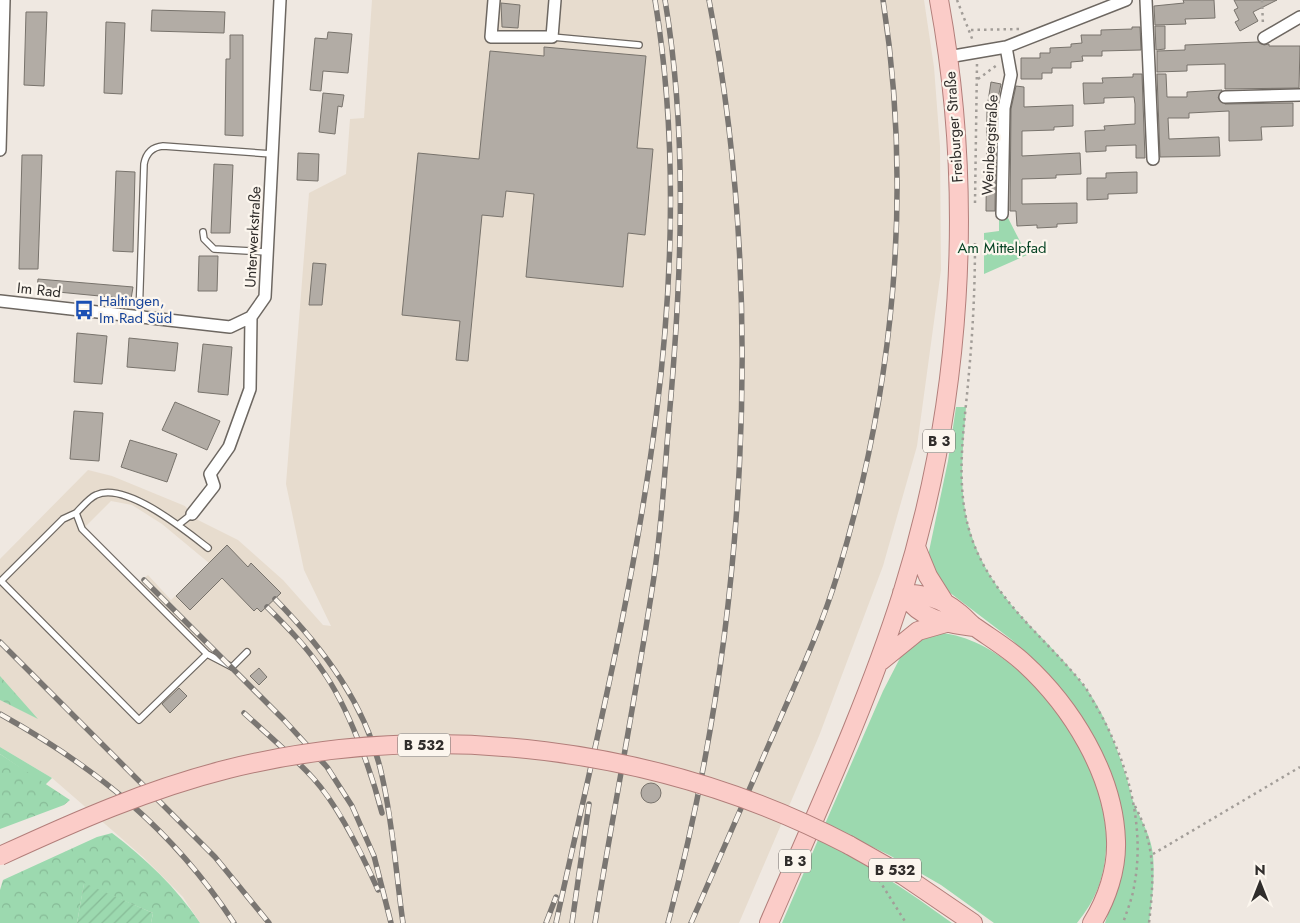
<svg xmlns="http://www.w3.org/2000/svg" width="1300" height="923" viewBox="0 0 1300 923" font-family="Jost,sans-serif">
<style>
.built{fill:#e7dcce;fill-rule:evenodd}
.green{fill:#9cd9af}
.forest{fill:url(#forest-crowns)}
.garden{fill:url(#garden-furrows)}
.building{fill:#b2aca5;stroke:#78736c}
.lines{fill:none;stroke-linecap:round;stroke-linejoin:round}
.lane-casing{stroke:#6d6761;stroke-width:8}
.street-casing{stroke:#6d6761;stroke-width:14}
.primary-casing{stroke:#b27e7a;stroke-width:20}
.path{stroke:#a29d98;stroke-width:2.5;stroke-dasharray:2.5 4;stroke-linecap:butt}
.lane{stroke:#fff;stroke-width:5.5}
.street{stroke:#fff;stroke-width:11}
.primary{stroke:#fbccc8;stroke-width:18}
.rail-casing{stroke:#7a7672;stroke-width:5.5}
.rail{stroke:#fcf6ee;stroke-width:4;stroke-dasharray:11;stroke-linecap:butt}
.primary-bridge-casing{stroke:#b27e7a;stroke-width:20;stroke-linecap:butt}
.primary-bridge{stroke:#fbccc8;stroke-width:18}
.labels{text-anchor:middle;stroke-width:4.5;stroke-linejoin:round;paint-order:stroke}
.shield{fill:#fcf6ee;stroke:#6d6966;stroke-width:1}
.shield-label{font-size:14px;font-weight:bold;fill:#302d2b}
.street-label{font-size:15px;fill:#302d2b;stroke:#fcf6ee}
.park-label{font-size:15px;fill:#074324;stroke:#fcf6ee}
.transit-label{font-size:15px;fill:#164399;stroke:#fcf6ee;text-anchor:start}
</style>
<defs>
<pattern id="forest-crowns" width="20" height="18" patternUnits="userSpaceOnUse" patternTransform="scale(1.25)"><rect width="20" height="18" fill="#9cd9af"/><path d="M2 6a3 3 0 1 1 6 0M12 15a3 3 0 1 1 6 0" fill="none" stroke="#87bb97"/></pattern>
<pattern id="garden-furrows" width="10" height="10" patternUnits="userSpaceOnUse" patternTransform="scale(1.25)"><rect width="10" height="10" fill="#9cd9af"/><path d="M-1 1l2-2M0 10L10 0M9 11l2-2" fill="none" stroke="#87bb97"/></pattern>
</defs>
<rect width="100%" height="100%" fill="#efe8e1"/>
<path class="built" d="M 372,0 L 924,0 L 934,67 L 940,146 L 941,270 L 917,446 L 883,566 L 819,736 L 739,923 L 200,923 L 183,897 L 143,857 L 52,778 L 0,747 L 0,559 L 88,470 L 112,476 L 185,506 L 196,519 L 238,540 L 283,580 L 323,625 L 331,626 L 304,570 L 286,484 L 309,193 L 346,174 L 350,119 L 364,118 ZM 111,501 L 132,505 L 162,524 L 209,563 L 171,600 L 148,575 L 139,582 L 87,530 L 86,526 Z"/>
<path class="green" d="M 1006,214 L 1027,255 L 984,274 L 984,233 L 999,231 L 999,215 Z
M 956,407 L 966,407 C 963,449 957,493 971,534 C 993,602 1043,632 1083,684 C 1103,710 1115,742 1125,773 C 1129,783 1130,795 1135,806 C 1142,822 1151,836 1153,855 C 1155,878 1152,901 1149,923 L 1105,923 L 1119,880 L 1121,809 L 1037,664 L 1012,640 L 945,589 L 935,578 L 928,556 L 948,461 Z
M 941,633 C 1026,641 1112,768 1106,850 C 1104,879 1095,901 1077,923 L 994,923 L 941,885 L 889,855 L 825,824 L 883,691 L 900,658 L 910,645 L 925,636 Z
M 0,747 L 52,778 L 45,785 L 0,754 Z
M 818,840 C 866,862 909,892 952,923 L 782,923 Z"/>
<path class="forest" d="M 0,676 L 38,719 L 0,700 Z
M 0,754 L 70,800 L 64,805 L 0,829 Z
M 112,833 C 146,859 176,887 200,923 L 151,923 L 153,913 L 84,884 L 77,923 L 0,923 L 0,890 L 3,880 L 97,837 Z"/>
<path class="garden" d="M 84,883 L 153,913 L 151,923 L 77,923 Z"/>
<path class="building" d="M 1183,0 L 1214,0 L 1215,18 L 1185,19 L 1186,24 L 1155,25 L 1154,6 L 1184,3 Z
M 1234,0 L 1277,0 L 1253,12 L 1258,21 L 1240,31 L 1235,22 L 1239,20 L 1234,10 L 1238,8 Z
M 501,3 L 520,5 L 518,28 L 502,27 Z
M 152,10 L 225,12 L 224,33 L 151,31 Z
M 26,12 L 47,12 L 44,86 L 24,85 Z
M 106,22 L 125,23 L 122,94 L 104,93 Z
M 1155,26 L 1165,26 L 1165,49 L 1156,50 Z
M 1132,27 L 1140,27 L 1141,50 L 1102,51 L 1102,56 L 1082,56 L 1083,61 L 1071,62 L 1071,68 L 1052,68 L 1052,73 L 1042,73 L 1042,79 L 1021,79 L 1021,58 L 1040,58 L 1040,53 L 1050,53 L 1050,48 L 1071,47 L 1071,44 L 1082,43 L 1081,35 L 1101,35 L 1101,30 L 1132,29 Z
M 328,32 L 352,34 L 348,73 L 323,71 L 321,91 L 310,90 L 315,38 L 327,39 Z
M 230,35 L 243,35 L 243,136 L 225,135 L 226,59 L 230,59 Z
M 1258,42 L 1264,45 L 1269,44 L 1269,46 L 1300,46 L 1299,88 L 1225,89 L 1225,64 L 1187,65 L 1187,71 L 1157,72 L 1157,51 L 1185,50 L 1185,45 Z
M 544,47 L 646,56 L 637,148 L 653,149 L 645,235 L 628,233 L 623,287 L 526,277 L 534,194 L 506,191 L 503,217 L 482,215 L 468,361 L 456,360 L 460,321 L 402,315 L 418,153 L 479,159 L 490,51 L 544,56 Z
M 1133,74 L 1142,74 L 1145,158 L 1136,158 L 1136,145 L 1106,146 L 1106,151 L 1086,152 L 1085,131 L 1105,130 L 1104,126 L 1135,124 L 1135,104 L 1134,97 L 1104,98 L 1104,103 L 1084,104 L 1083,83 L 1103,83 L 1102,78 L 1133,77 Z
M 1157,74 L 1166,74 L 1167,97 L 1187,97 L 1187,92 L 1222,90 L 1218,98 L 1225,104 L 1293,103 L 1293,126 L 1261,127 L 1262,140 L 1229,141 L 1229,111 L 1189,113 L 1189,118 L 1168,118 L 1169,139 L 1219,137 L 1220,156 L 1160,157 Z
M 991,82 L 1001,84 L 996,108 L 995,211 L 986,211 L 987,108 Z
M 1016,86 L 1024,87 L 1024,107 L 1073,105 L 1073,126 L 1054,127 L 1054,130 L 1022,131 L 1022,156 L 1080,153 L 1081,174 L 1056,175 L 1056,178 L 1022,179 L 1022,204 L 1077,203 L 1077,223 L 1057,224 L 1057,227 L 1037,228 L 1037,225 L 1017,226 L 1016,211 L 1010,211 L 1011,109 Z
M 323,93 L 344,95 L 342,107 L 338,106 L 335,134 L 319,132 Z
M 298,153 L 319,154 L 318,181 L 297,180 Z
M 22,155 L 42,155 L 38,269 L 19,269 Z
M 214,164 L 233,165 L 230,233 L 211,233 Z
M 116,171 L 135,172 L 133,252 L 113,251 Z
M 1137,172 L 1137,193 L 1108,194 L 1108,199 L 1087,200 L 1087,178 L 1106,178 L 1106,173 Z
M 199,256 L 218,256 L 217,291 L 198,291 Z
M 313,263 L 326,264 L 322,305 L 309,305 Z
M 38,279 L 133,287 L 131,299 L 37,290 Z
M 77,333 L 107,336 L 102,384 L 74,382 Z
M 129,338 L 178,343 L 175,371 L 127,367 Z
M 203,344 L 232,347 L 228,395 L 198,392 Z
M 175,402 L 220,421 L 207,450 L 162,430 Z
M 74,411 L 103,413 L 99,461 L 70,459 Z
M 130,440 L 177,454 L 167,482 L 121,467 Z
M 227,545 L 248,567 L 251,563 L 281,593 L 261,612 L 257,608 L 254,611 L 222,578 L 190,610 L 176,596 Z
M 259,668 L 267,677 L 259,685 L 250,676 Z
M 179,688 L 187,696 L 170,713 L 162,704 Z
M641 793a10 10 0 1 1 20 0a10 10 0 1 1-20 0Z"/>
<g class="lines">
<defs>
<path id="lane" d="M 552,37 L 639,45
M 203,232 L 204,239 L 214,249 L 267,252
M 139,317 L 144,164 C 146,153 152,147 163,146 L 272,154
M 76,513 L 63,519 L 1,581 L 139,720 L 207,654
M 178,525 L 192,514
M 208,548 C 185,530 125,481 96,495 C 89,498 82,507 76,513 L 82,529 L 207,654 L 232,667 L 247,652"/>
<path id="street" d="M 494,0 L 491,37 L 552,37 L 555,0
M 1146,0 L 1153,159
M 1264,38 L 1300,17
M 948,57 L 1006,47 L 1126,0
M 1225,97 L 1300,95
M 0,150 L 4,0
M 1002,214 L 1004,108 L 1011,75 L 1006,47
M 0,301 L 230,327 L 251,317
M 192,514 L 214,486 L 210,474 L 229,447 L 250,389 L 251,317 L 265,297 L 280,0"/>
<path id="primary" d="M 916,547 L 928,576 L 945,603
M 902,593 C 923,594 941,598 958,612 C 964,616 969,623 975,627 C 992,639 1009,649 1024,663 C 1071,706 1114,774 1116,841 C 1117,869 1107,899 1092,923
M 902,593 C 922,620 943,623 974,627
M 881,661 L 918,631 L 946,623
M 849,845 L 904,876 L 973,923
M 769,923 C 816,814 866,707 902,594 C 962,403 975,196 939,0"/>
</defs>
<use href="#lane" class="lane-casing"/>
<use href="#street" class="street-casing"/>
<use href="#primary" class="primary-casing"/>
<path class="path" d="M 957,0 L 973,41
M 1262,0 L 1263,26
M 971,30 L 1019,29
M 978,79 L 997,65
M 975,203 L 977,63
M 975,243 C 975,286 973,329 969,372 C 965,425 954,481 970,533 C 989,595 1042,635 1082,683 C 1088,690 1091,698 1096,706 C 1127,759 1146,825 1134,887 C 1132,899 1127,911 1123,923
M 1135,806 C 1156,846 1154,880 1149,923
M 1153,854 L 1300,767
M 879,880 L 906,923"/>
<use href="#lane" class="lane"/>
<use href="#street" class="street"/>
<use href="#primary" class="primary"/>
<defs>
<path id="rail" d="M 144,580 L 284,720 L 327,767 L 352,806 L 374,856 L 391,923
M 275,599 C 324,649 367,706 382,776 C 393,824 396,874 403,923
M 267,607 C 287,627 306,646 322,670 C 348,706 371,770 382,813
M 0,642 L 215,857 L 269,923
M 244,713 C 267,734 292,755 313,778 C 340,808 362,854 378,890
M 0,714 C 97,768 173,830 234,923
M 546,923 L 556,897
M 556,923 C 622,622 706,310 655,0
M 572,923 L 589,804
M 595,923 C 613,814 634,705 651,596 C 662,530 665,463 671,396 C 682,264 687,131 665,0
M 668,923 C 746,629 767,300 709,0
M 691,923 C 721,855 750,787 780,719 C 800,673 822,625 837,576 C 894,390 913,193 883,0"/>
</defs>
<use href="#rail" class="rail-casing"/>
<use href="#rail" class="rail"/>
<defs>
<path id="primary-bridge" d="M 0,856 C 74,822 148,789 228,769 C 434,718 661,747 849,845"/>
</defs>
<use href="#primary-bridge" class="primary-bridge-casing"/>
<use href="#primary-bridge" class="primary-bridge"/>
</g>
<defs>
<symbol id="bus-bare" viewBox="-9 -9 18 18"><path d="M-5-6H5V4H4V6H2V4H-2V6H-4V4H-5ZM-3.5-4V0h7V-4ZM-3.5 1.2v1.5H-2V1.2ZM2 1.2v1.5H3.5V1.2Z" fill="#1a4fb4" stroke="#fcf6ee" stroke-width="2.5" paint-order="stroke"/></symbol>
</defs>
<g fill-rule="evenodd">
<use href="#bus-bare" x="70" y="296" width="28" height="28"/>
</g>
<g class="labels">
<g class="shield">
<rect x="923" y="429.5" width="32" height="23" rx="4"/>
<rect x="398" y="733.5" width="52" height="23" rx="4"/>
<rect x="779" y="849.5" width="32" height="23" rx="4"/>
<rect x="869" y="858.5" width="52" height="23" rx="4"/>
</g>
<g class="shield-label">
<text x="939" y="446">B 3</text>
<text x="424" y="750">B 532</text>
<text x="795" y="866">B 3</text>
<text x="895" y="875">B 532</text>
</g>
<g class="street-label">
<text transform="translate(954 127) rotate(-94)" y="5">Freiburger Straße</text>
<text transform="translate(990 145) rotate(-87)" y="5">Weinbergstraße</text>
<text transform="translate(253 237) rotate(-87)" y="5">Unterwerkstraße</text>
<text transform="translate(39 290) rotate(6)" y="5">Im Rad</text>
</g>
<g class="park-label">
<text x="1002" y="253">Am Mittelpfad</text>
</g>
<g class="transit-label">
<text x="99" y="306">Haltingen,<tspan x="99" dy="17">Im Rad Süd</tspan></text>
</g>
</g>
<g transform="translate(1260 883)" stroke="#fcf6ee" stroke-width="4" paint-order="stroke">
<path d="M0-4L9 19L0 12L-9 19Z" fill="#302d2b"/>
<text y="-8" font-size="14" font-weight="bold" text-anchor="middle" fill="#302d2b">N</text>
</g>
</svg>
